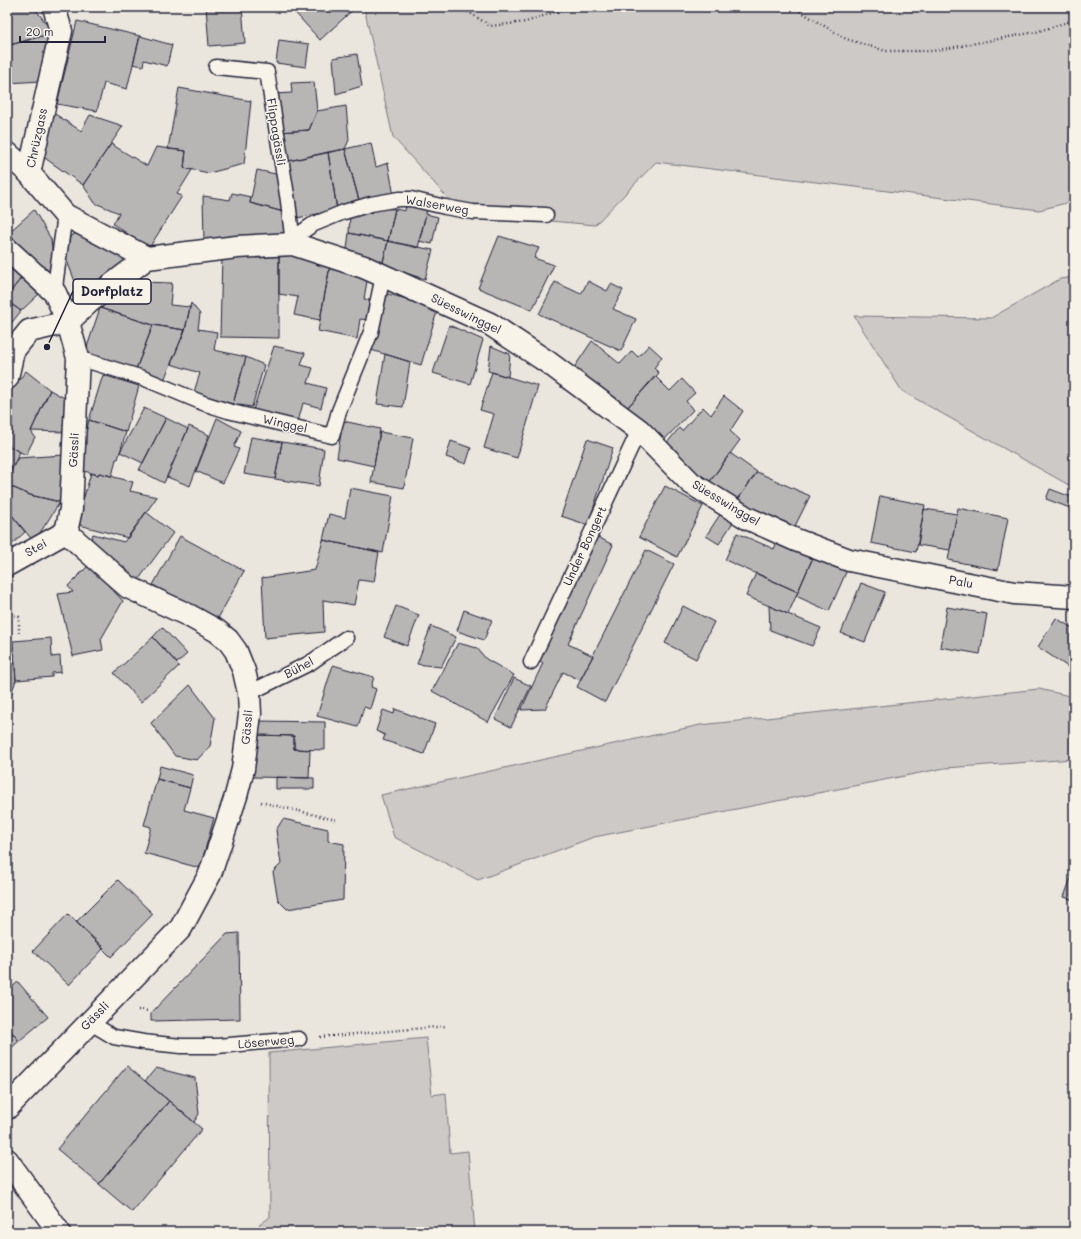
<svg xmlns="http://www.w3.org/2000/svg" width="1081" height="1239" viewBox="0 0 1081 1239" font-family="Mali,sans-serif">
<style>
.green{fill:#cdc9c6;stroke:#787680}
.building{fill:#b8b6b5;stroke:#22223b}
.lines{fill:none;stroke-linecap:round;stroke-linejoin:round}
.lane-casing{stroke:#22223b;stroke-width:17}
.street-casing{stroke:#22223b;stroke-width:25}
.path{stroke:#22223b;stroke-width:2.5;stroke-dasharray:1 3;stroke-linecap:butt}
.lane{stroke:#f7f3e8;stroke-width:14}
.street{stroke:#f7f3e8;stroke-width:22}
.labels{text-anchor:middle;stroke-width:3;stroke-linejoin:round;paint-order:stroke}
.street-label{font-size:12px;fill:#22223b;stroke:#f7f3e8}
.leader{fill:none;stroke:#22223b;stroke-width:1.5}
.callout-dot{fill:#22223b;stroke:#f7f3e8;stroke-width:1.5}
.callout{fill:#f7f3e8;stroke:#22223b;stroke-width:1.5}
.callout-label{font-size:13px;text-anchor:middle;font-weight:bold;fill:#22223b}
</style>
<rect width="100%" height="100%" fill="#eae6de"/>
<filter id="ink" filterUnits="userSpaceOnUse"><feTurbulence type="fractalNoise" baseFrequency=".025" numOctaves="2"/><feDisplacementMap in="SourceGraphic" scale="8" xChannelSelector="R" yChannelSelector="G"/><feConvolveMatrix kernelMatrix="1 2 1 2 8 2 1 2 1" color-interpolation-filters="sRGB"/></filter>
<g filter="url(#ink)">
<path class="green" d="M 364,7 L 1074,7 L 1074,201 L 1039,210 L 656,162 L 595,225 L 461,213 L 393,137 Z
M 1074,277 L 1074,488 L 902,391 L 854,316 L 991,318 L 1060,279 Z
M 1039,689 L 1074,697 L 1074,759 L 945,768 L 594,837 L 478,880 L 394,837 L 381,795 L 700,725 Z
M 426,1038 L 432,1095 L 446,1093 L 450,1153 L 468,1151 L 475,1232 L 250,1232 L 270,1217 L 269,1053 Z"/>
<path class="building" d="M 7,7 L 34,7 L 53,33 L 10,45 L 7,41 Z
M 206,7 L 242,7 L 245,43 L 209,46 Z
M 290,7 L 356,7 L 320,40 Z
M 77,21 L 140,36 L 127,89 L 104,83 L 97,111 L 57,104 Z
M 53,33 L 42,81 L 7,83 L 10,45 Z
M 140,36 L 172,45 L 167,66 L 144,60 L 143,66 L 133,64 Z
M 279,40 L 309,44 L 306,67 L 276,63 Z
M 357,54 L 362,86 L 336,94 L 333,58 Z
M 314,82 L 317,111 L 309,130 L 279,132 L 275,94 L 292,93 L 291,83 Z
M 179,88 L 251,101 L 244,164 L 209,173 L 184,168 L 186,151 L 168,149 Z
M 346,106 L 349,140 L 345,149 L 284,162 L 279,132 L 309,130 L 317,111 Z
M 55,114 L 81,131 L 90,115 L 123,126 L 83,185 L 42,156 Z
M 371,143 L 376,167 L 388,163 L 394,196 L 360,204 L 345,149 Z
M 111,144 L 147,166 L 156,147 L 186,151 L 184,168 L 192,170 L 177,194 L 182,196 L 149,248 L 113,224 L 119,213 L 95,203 L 83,185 Z
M 345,149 L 360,204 L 337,210 L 328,152 Z
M 328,152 L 337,210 L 297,218 L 293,186 L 289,186 L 284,162 Z
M 257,170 L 280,175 L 284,212 L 250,203 Z
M 232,193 L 251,197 L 250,203 L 284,212 L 286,238 L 204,241 L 203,196 L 230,200 Z
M 406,205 L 427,209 L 418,248 L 388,241 L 395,209 L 405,211 Z
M 377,208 L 395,209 L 388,241 L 349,233 L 350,213 Z
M 34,210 L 51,239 L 54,267 L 47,276 L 7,243 L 7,234 Z
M 426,214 L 438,217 L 432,244 L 419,241 Z
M 83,229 L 128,261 L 79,292 L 66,258 L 70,237 Z
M 349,233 L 388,241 L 382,266 L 346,257 Z
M 499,236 L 539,248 L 534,258 L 554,265 L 532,310 L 478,288 Z
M 388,241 L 433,250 L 425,279 L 382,266 Z
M 279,252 L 279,338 L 220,337 L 222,255 Z
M 279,252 L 330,266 L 320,320 L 294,315 L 298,297 L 279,294 Z
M 7,265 L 22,277 L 7,296 Z
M 330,266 L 367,281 L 364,299 L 372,300 L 369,320 L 360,319 L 357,339 L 318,331 Z
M 22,277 L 39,294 L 21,311 L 7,301 L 7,296 Z
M 588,281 L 607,291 L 611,284 L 623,290 L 613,309 L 636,319 L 621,351 L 539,314 L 555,282 L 581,294 Z
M 141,282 L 172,283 L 170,305 L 190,307 L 185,330 L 153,325 L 100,308 L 122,289 Z
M 385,293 L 438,308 L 421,365 L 371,350 Z
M 7,301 L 21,311 L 9,326 L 7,325 Z
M 191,303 L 200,314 L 198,329 L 217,332 L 214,350 L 246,357 L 233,404 L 194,392 L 200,373 L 171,364 L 185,330 Z
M 100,308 L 153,325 L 135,372 L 85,353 Z
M 153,325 L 185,330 L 164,380 L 136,369 Z
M 449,325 L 483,340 L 470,384 L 433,373 Z
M 592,341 L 620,364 L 632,351 L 638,357 L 649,345 L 662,357 L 654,368 L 659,373 L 627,408 L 571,372 Z
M 274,346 L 305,353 L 301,365 L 313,368 L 308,383 L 326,388 L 321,408 L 303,403 L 298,422 L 253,410 Z
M 491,346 L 510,354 L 508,377 L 488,371 Z
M 385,354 L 410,362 L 403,407 L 377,404 Z
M 246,357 L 264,365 L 252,407 L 233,404 Z
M 26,371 L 50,390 L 31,431 L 35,437 L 26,455 L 7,445 L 7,395 Z
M 492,372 L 538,386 L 517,458 L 484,448 L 494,414 L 480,410 Z
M 103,375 L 139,386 L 126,432 L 89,420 Z
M 655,376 L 670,391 L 682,379 L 695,393 L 686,401 L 693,410 L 661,443 L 627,408 Z
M 50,390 L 68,400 L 65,432 L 31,431 Z
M 724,396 L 743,411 L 730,431 L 740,440 L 706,487 L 663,448 L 679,428 L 682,431 L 703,407 L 711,415 Z
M 144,408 L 166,418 L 143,463 L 120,452 Z
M 166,418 L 188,429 L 164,483 L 139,470 Z
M 217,418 L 241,431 L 234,447 L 239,449 L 223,483 L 196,471 Z
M 89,420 L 126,432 L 118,459 L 116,459 L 112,476 L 99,473 L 98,475 L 77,469 Z
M 343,421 L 380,429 L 374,466 L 337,458 Z
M 189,426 L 209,435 L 190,486 L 167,477 Z
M 380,432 L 413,438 L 404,488 L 371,482 Z
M 251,437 L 282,442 L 275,479 L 244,474 Z
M 587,439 L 613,448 L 588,525 L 561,516 Z
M 451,441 L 471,448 L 466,464 L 446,457 Z
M 282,442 L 324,449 L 319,486 L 275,479 Z
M 7,445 L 20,452 L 7,478 Z
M 730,453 L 757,472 L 734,505 L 706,487 Z
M 64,455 L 60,502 L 30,495 L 7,485 L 7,478 L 18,458 Z
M 757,472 L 810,496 L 793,530 L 734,505 Z
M 91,473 L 98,475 L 99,473 L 133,482 L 130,491 L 157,497 L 128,538 L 76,524 Z
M 7,485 L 30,495 L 60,502 L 34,542 L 7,509 Z
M 665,486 L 703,506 L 677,557 L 639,537 Z
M 350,488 L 393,496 L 383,553 L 323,540 L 329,514 L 345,518 Z
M 1050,489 L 1074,498 L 1073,509 L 1046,499 Z
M 880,496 L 925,505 L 916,552 L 871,543 Z
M 958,508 L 1008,518 L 998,570 L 948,560 Z
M 7,509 L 25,532 L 7,549 Z
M 924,509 L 957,514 L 950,550 L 918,545 Z
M 146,512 L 173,533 L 133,587 L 88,549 L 93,534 L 124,542 Z
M 721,513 L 733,522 L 719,544 L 706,536 Z
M 737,533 L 774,549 L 778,540 L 814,555 L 798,592 L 725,560 Z
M 180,536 L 244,571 L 217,620 L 153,585 Z
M 596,536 L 613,545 L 568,644 L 593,656 L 580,680 L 563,672 L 545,709 L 521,710 L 543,663 L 539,660 Z
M 323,540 L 379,552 L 374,582 L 359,580 L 354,605 L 323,600 L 324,632 L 265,638 L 262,578 L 315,570 Z
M 646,550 L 674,564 L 605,702 L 577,687 Z
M 814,555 L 847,570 L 829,611 L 796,596 Z
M 89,565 L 123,601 L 101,639 L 103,650 L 73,656 L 58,594 L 73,592 L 68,586 Z
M 756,573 L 798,592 L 788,614 L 746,596 Z
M 861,583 L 885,592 L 865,642 L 841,633 Z
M 396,606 L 419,615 L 407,646 L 384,637 Z
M 683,606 L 714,622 L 696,659 L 665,643 Z
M 769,606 L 821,628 L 812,646 L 770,630 Z
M 947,607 L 987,614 L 980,654 L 940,647 Z
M 464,610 L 492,620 L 484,640 L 457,631 Z
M 1056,618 L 1074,629 L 1074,671 L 1038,647 Z
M 431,626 L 456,637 L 441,667 L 417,664 Z
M 162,627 L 187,654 L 177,663 L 153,637 Z
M 153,637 L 179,666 L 141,702 L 114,673 Z
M 51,638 L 52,657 L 60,656 L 61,672 L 52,673 L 52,677 L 16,680 L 13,641 Z
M 458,643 L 477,648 L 486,659 L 514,675 L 488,722 L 432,691 Z
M 7,650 L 14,653 L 16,680 L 7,706 Z
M 333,665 L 374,677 L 371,687 L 376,689 L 370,709 L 364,707 L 358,727 L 317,716 Z
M 514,678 L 531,686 L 511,727 L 495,719 Z
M 190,685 L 215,718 L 210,746 L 197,760 L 175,756 L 151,723 Z
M 395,709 L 435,724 L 424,754 L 383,740 L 385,735 L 376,731 L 383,710 L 394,714 Z
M 257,721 L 325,722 L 325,750 L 294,749 L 294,736 L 256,735 Z
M 256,735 L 294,736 L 294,749 L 310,750 L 309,778 L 252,777 Z
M 160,766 L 193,775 L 190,788 L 157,779 Z
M 276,777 L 314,778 L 314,789 L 276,789 Z
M 157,779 L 190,788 L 184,810 L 214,818 L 200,868 L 144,853 L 151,827 L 144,825 Z
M 283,819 L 328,829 L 328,841 L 344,844 L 343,900 L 287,909 L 278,900 L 273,872 L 281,864 L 276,830 Z
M 1072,875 L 1074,876 L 1074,900 L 1064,897 Z
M 118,880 L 153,914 L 111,957 L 76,922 Z
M 68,914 L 104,948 L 69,985 L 33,951 Z
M 239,933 L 240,1019 L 151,1021 L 151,1013 L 227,934 Z
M 18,982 L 48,1017 L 19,1041 L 7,1026 L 7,991 Z
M 7,1026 L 19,1041 L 7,1052 Z
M 127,1066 L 169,1101 L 99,1184 L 57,1149 Z
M 156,1068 L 195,1078 L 199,1114 L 194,1122 L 145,1081 Z
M 169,1101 L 202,1129 L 132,1212 L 99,1184 Z"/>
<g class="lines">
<defs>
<path id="lane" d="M 216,67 L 267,72 L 288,201 L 293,244
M 293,244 L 302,232 L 312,225 L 344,212 L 371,204 L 399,199 L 411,199 L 445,207 L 473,212 L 546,215
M 55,293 L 56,279 L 65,215
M 78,358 L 143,378 L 203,403 L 228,411 L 332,436 L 339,411 L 371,332 L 383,276
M 531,662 L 639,430
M 249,693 L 310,663 L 346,638
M 89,1022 L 114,1037 L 143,1042 L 181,1046 L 217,1046 L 299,1039"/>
<path id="street" d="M 7,153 L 29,173 L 65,215 L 147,258
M 29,173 L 61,31 L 54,7
M 7,249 L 55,293 L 68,322 L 89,302 L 147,258 L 237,247 L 293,244 L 364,267 L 490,324 L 549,363 L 639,430 L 691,483 L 747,518 L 796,540 L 849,560 L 1014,593 L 1074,597
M 7,378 L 13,351 L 29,331 L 68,322 L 78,358 L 71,509 L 66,532 L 128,587 L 188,615 L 217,631 L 228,640 L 236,651 L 244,671 L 249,693 L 250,714 L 243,769 L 236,796 L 210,874 L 181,928 L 7,1108
M 7,565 L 66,532
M 7,1160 L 59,1232"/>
</defs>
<use href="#lane" class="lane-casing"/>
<use href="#street" class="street-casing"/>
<path class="path" d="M 461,7 L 490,26 L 526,22 L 569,7
M 793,7 L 846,39 L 886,51 L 933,51 L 1036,32 L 1074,20
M 7,605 L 10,597 L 8,596
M 7,613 L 19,617 L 19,633
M 261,802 L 336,820
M 138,1010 L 149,1011
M 320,1037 L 447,1026"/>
<use href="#lane" class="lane"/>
<use href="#street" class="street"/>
</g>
</g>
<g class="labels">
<g class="street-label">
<text transform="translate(276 132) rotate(81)" y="4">Flippagässli</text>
<text transform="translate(37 138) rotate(-78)" y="4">Chrüzgass</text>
<text transform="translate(437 205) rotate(10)" y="4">Walserweg</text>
<text transform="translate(466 314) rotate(26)" y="4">Süesswinggel</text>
<text transform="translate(285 424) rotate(13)" y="4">Winggel</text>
<text transform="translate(74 450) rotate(-87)" y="4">Gässli</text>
<text transform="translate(726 503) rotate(31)" y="4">Süesswinggel</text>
<text transform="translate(585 546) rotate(-65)" y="4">Under Bongert</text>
<text transform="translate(36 548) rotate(-30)" y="4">Stei</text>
<text transform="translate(961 582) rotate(11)" y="4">Palu</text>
<text transform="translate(299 668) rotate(-28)" y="4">Bühel</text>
<text transform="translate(247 727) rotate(-85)" y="4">Gässli</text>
<text transform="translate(95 1016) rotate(-46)" y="4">Gässli</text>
<text transform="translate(266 1042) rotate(-5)" y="4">Löserweg</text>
</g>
</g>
<path class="leader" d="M47 347L73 291"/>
<circle class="callout-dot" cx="47" cy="347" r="4"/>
<rect class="callout" x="73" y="279" width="78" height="25" rx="4"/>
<g class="callout-label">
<text x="112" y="296">Dorfplatz</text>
</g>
<rect width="1081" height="1239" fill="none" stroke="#f7f3e8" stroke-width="24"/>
<rect x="12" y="12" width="1057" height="1215" fill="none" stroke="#22223b" stroke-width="1.5" filter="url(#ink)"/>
<path d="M20 36v6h85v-6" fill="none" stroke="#22223b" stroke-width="2"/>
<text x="26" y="36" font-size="12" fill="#22223b" stroke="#f7f3e8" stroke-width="3" paint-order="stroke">20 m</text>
</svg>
